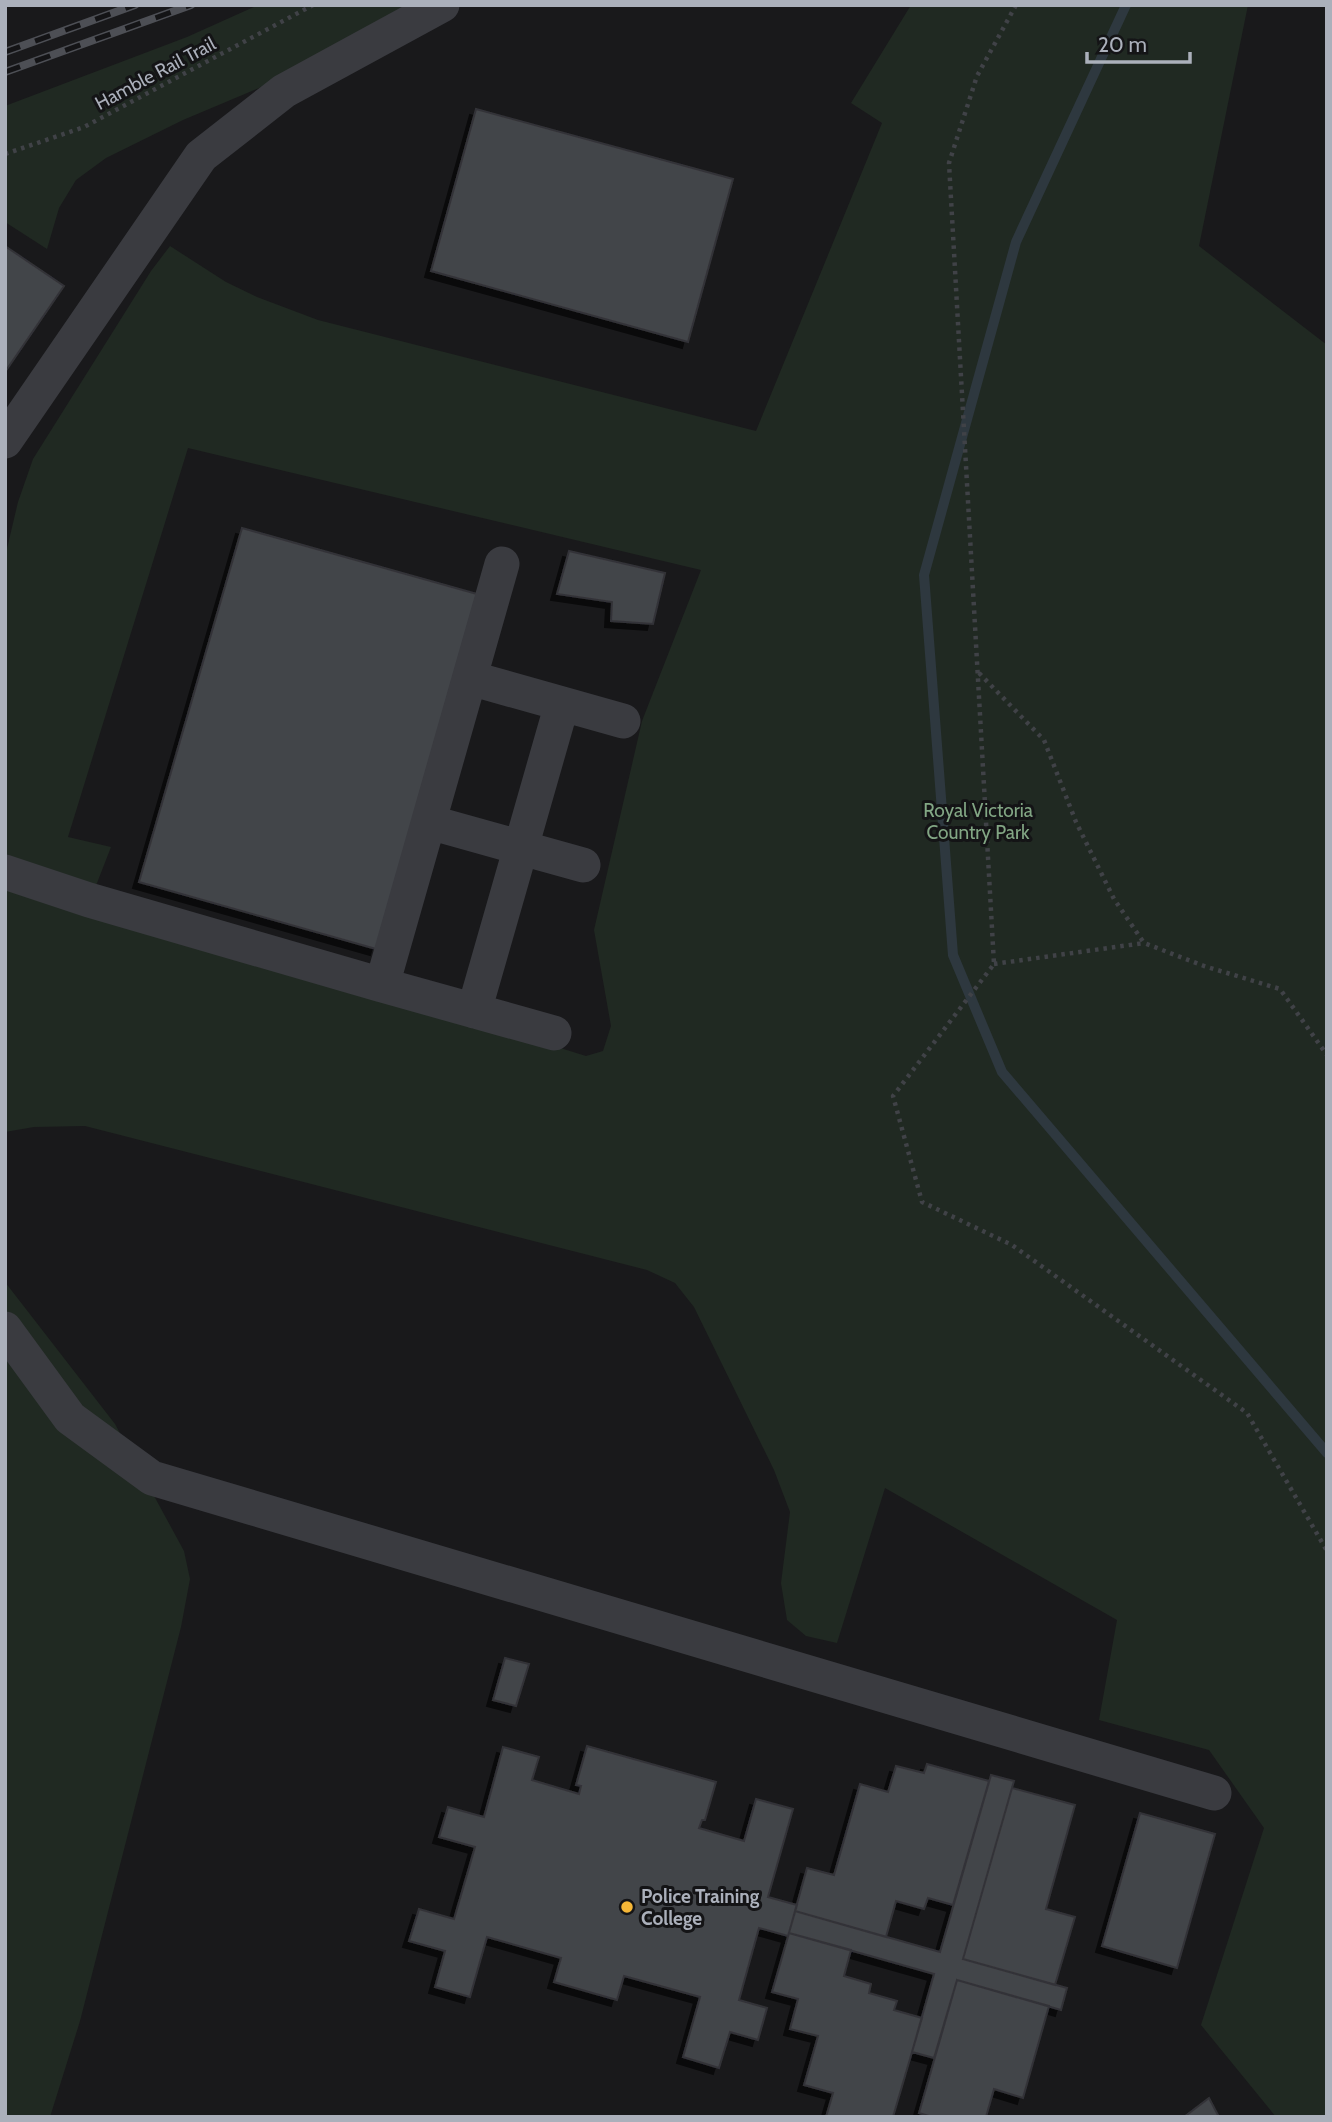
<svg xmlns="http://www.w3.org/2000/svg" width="1332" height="2122" viewBox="0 0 1332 2122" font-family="Cabin,sans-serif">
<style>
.green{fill:#202922;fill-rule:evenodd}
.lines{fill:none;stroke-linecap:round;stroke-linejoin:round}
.stream{stroke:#2e383f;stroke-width:10}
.building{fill:#434448;stroke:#333337;stroke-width:2;filter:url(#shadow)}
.path{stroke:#404247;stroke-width:4.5;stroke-dasharray:3.5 5;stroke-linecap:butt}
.minor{stroke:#3a3b40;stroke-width:35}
.rail-casing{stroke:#4d4f55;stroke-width:8}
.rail{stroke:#141416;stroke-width:5;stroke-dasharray:16;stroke-linecap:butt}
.poi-dot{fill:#f5b637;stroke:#141416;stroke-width:2.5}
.labels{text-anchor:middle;stroke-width:6;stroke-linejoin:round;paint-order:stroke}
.street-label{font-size:19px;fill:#abb0bb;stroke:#141416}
.park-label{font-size:19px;fill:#82a684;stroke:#141416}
.poi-label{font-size:19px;font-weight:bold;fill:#abb0bb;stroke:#141416;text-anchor:start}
</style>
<defs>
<filter id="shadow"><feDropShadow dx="-6" dy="6" stdDeviation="0" flood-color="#0009"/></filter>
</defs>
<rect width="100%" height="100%" fill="#19191b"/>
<path class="green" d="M 258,5 L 410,5 L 259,88 L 183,120 L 106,158 L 76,180 L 59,208 L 47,249 L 5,222 L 5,106 L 187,37 Z
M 911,5 L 1248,5 L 1199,246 L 1327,345 L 1327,2117 L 1276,2117 L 1201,2025 L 1264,1828 L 1209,1750 L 1099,1720 L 1117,1620 L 885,1488 L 837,1643 L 806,1636 L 787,1620 L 781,1583 L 790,1512 L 774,1470 L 694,1307 L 675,1283 L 647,1270 L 85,1126 L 34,1127 L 5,1132 L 5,557 L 18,502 L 33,459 L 151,271 L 170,246 L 226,282 L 257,297 L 318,320 L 756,431 L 882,123 L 851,103 ZM 188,448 L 701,570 L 642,721 L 594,930 L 611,1026 L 603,1051 L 586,1056 L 90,901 L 111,847 L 68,837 Z
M 5,1282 L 115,1424 L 184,1551 L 190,1579 L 181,1627 L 80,2021 L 50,2117 L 5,2117 Z"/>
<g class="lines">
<path class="stream" d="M 1126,5 L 1016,242 L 924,575 L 953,955 L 1002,1072 L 1327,1453"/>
</g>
<path class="building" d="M 476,109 L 733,179 L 688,342 L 431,271 Z
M 5,246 L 64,286 L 5,372 Z
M 242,528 L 477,594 L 376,949 L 139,882 Z
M 569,551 L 665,573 L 653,624 L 611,621 L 612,602 L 557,594 Z
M 505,1658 L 529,1664 L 516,1706 L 493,1700 Z
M 587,1746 L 716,1782 L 705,1820 L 702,1820 L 699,1828 L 744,1841 L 756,1799 L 793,1809 L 768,1897 L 797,1905 L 788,1936 L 759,1928 L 739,2000 L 767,2008 L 758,2040 L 730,2032 L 719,2068 L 683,2057 L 700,1997 L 624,1976 L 617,2000 L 554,1982 L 561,1958 L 487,1937 L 470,1997 L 435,1987 L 445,1951 L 409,1941 L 419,1909 L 454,1919 L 475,1847 L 439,1837 L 448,1807 L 484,1817 L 503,1747 L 539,1757 L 532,1780 L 579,1794 L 581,1786 L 576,1785 Z
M 927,1764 L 989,1781 L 953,1905 L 928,1898 L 924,1909 L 896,1901 L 886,1937 L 795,1911 L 807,1868 L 834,1875 L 860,1784 L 888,1792 L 896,1766 L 924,1773 Z
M 991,1775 L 1014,1781 L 963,1959 L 1067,1988 L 1061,2010 L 957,1980 L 934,2058 L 912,2052 L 934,1974 L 789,1933 L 795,1911 L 940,1952 Z
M 1012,1788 L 1075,1805 L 1046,1909 L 1075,1917 L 1055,1985 L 963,1959 Z
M 1140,1813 L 1215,1834 L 1177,1968 L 1102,1946 Z
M 789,1933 L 851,1950 L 844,1976 L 871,1984 L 869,1993 L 897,2001 L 894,2010 L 922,2018 L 893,2117 L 826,2117 L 833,2093 L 804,2085 L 818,2036 L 790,2029 L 798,1999 L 772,1992 Z
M 957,1980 L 1049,2006 L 1023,2098 L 994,2089 L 986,2117 L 932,2117 L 919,2113 Z
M 1209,2098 L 1219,2117 L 1184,2117 Z"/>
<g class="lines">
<path class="path" d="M 1016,5 L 977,76 L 949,163 L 994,964 L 893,1096 L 922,1202 L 1012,1245 L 1247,1413 L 1327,1551
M 5,154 L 84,127 L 313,5
M 979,673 L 1044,740 L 1076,822 L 1114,899 L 1144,943 L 1204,966 L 1280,989 L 1327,1055
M 994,964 L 1144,943"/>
<path class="minor" d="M 5,441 L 201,156 L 284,91 L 442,5
M 470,678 L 623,721
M 429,822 L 583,865
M 5,872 L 89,900 L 382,985 L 502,564
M 382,985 L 554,1033
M 474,1011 L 562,704
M 5,1329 L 70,1418 L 152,1478 L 1214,1793"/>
<defs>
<path id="rail" d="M 5,52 L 135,5
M 5,72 L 191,5"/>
</defs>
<use href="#rail" class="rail-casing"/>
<use href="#rail" class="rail"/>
</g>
<circle class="poi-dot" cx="627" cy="1907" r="7"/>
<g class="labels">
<g class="street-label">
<text transform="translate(155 73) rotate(-28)" y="7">Hamble Rail Trail</text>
</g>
<g class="park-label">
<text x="978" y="817">Royal Victoria<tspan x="978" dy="22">Country Park</tspan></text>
</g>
<g class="poi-label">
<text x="641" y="1903">Police Training<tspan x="641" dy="22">College</tspan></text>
</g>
</g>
<rect width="1332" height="2122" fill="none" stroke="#abb0bb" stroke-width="14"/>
<path d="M1087 52v10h103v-10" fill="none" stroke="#abb0bb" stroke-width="3.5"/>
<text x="1098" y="52" font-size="21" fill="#abb0bb" stroke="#141416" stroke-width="5" paint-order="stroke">20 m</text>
</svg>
